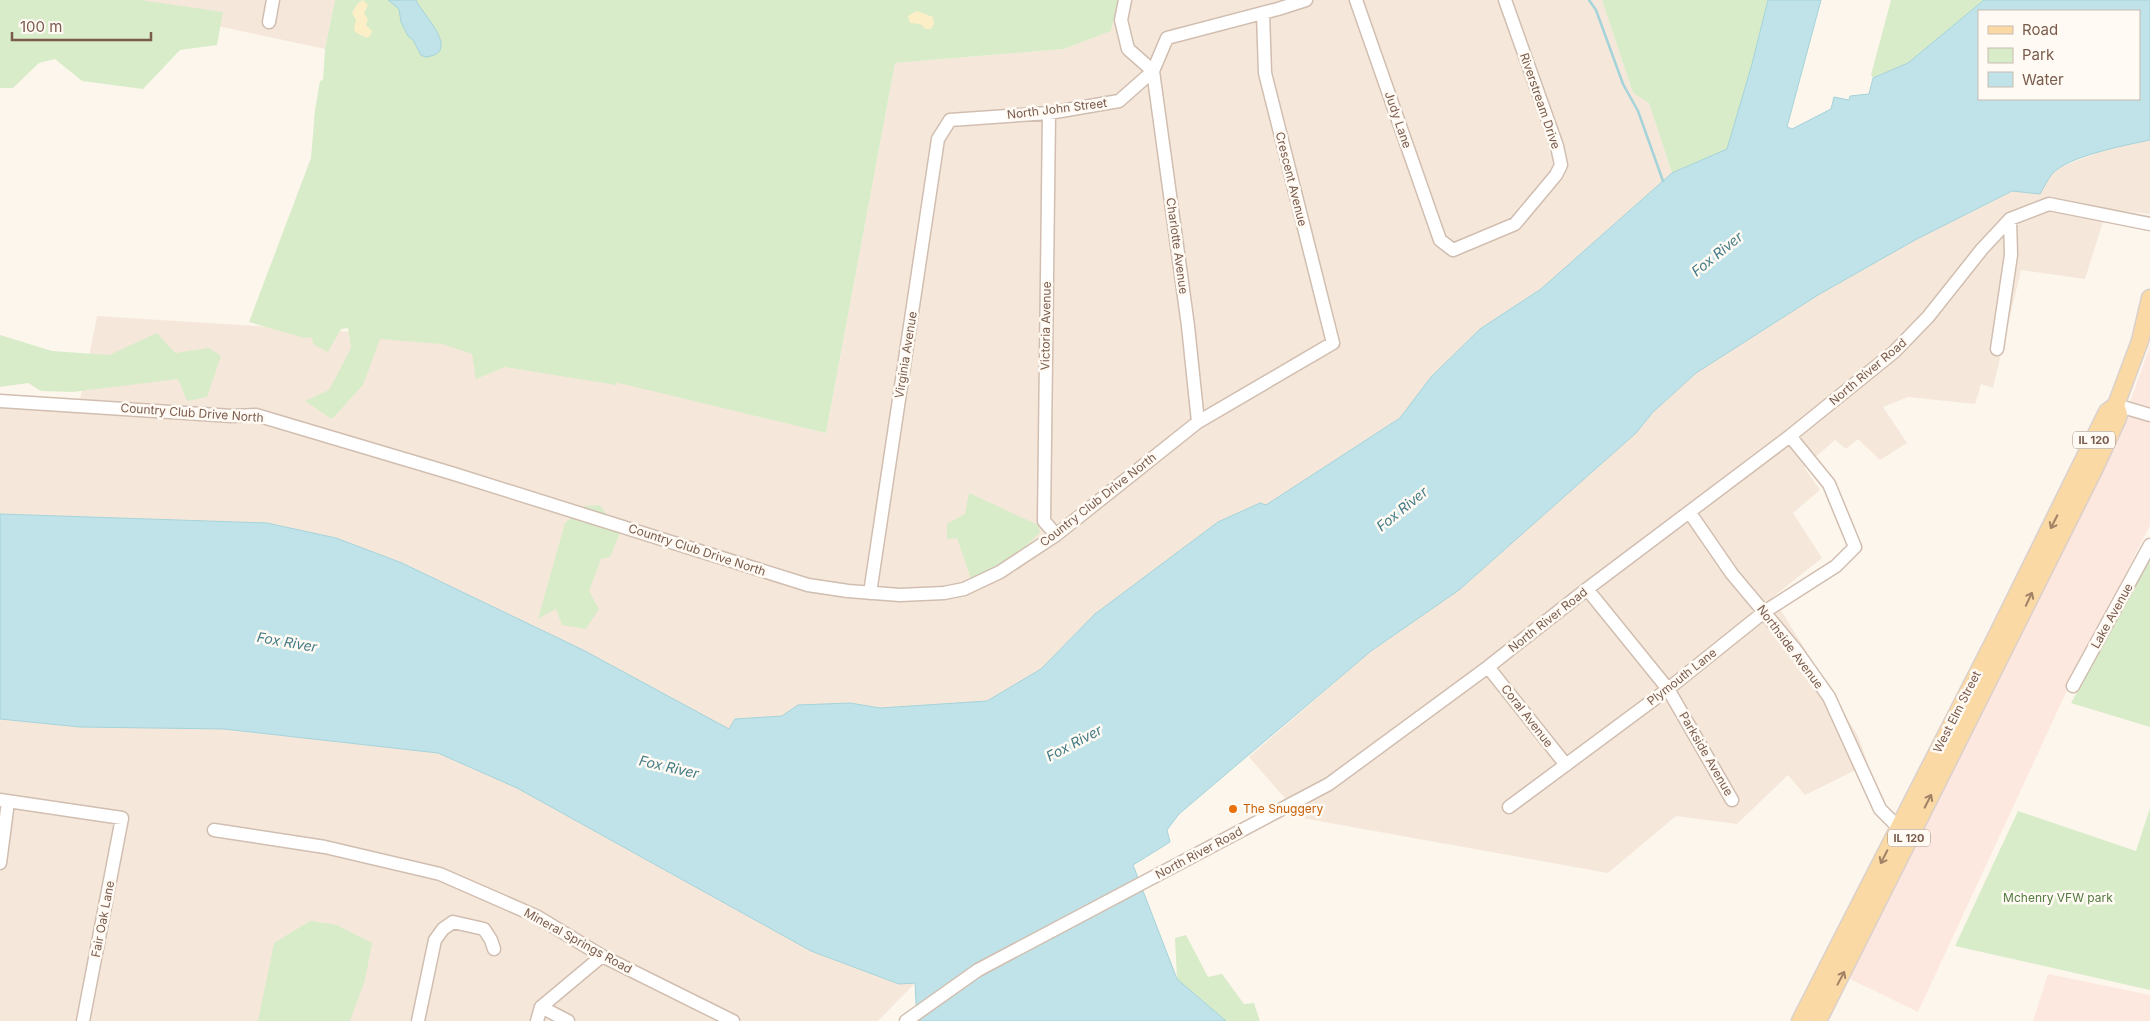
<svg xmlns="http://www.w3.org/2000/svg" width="2150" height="1021" viewBox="0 0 2150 1021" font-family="Inter,sans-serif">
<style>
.residential{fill:#f5e8da}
.commercial{fill:#fde8e0}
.green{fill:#d8ecc9}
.sand{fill:#fcefc7}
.water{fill:#bfe3e8;stroke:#a5d3da;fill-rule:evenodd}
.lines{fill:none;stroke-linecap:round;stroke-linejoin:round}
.stream{stroke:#a5d3da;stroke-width:2.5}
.minor-casing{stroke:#d1beb0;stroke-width:15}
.major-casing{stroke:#dad1cd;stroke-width:19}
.minor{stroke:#fff;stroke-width:12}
.major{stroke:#fbd9a5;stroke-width:16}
.oneway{stroke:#a18267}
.food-dot{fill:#e8710a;stroke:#fffaf3;stroke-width:2}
.labels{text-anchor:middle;stroke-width:5;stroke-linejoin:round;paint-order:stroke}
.shield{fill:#fffaf3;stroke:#a28b7f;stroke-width:1}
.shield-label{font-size:11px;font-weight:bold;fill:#7a5c4d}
.street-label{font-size:12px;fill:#7a5c4d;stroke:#fffaf3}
.food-label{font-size:12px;fill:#c56008;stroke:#fffaf3;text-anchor:start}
.park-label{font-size:12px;fill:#537a41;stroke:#fffaf3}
.water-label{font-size:14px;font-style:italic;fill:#437c86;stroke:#fffaf3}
</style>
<rect width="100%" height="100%" fill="#fdf6ec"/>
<path class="residential" d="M 96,0 L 335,0 L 325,49 Z
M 1118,0 L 1602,0 L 1633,93 L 1649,103 L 1672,173 L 1541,289 L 1480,329 L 1431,377 L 1400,418 L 1266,505 L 1218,522 L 1095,614 L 1041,669 L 987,701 L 880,708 L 850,703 L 798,705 L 782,716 L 735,719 L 729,730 L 402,563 L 336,538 L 267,523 L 0,514 L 0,400 L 79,405 L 97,316 L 434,337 L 826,433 L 895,63 L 1064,49 L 1111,31 Z
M 2150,140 L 2150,214 L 2107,209 L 2085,279 L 2021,270 L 1993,388 L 1981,384 L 1975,404 L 1908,397 L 1883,407 L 1907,443 L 1880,460 L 1858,439 L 1846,449 L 1835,440 L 1804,467 L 1820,490 L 1793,513 L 1822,558 L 1773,597 L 1858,736 L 1868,764 L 1805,795 L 1788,775 L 1737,824 L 1676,816 L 1608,873 L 1302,818 L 1249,757 L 1371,651 L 1459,590 L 1636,433 L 1653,412 L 1696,373 L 1818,295 L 1915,240 L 2013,191 L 2040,194 L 2052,174 L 2061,167 L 2104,150 Z
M 0,719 L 80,727 L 224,729 L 438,753 L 517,788 L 811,951 L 898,984 L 915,983 L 878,1021 L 0,1021 Z"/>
<path class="commercial" d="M 2150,346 L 2150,525 L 2064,697 L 1918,1012 L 1844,976 L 2130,402 Z
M 2048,974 L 2150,995 L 2150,1021 L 2033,1021 Z"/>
<path class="green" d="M 0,0 L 140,0 L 223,12 L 217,45 L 180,50 L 143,89 L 82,81 L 55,59 L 39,63 L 13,88 L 0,88 Z
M 335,0 L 1118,0 L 1111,31 L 1064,49 L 895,63 L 826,433 L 615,382 L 616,385 L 505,367 L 476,379 L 472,354 L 442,344 L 380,339 L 363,385 L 332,419 L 305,401 L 329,390 L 351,348 L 348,328 L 341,329 L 328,352 L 313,344 L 312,337 L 304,338 L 249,322 L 311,158 L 315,110 L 320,81 L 323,80 L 325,49 Z
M 1602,0 L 1768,0 L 1752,64 L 1727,149 L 1672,173 L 1649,103 L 1633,93 Z
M 1891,0 L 1984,0 L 1908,63 L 1873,78 L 1871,75 Z
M 157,333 L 175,353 L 209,348 L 221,356 L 207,397 L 187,401 L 178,379 L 72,392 L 41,391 L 28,383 L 0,387 L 0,335 L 52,351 L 109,355 Z
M 969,493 L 1038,525 L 1040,532 C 1022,553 996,567 971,579 L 957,538 L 947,539 L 947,524 L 965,514 Z
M 600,505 L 620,533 L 610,557 L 601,559 L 589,591 L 599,609 L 586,629 L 562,625 L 556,609 L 538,619 L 565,523 L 585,506 Z
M 2150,560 L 2150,727 L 2071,703 Z
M 2150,808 L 2150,990 L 1955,946 L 2018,811 L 2136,851 Z
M 310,921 L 337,925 L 372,943 L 365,980 L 350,1021 L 258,1021 L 274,943 Z
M 1186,935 L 1208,977 L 1222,974 L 1244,1004 L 1254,1003 L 1260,1021 L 1226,1021 L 1177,979 L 1175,938 Z"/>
<path class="sand" d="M 363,0 L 368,5 L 364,13 L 368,20 L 366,25 L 372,31 L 370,36 L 367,38 L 355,32 L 354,28 L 356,20 L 352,13 L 358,3 Z
M 917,11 L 933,17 L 934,24 L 931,29 L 926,29 L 920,24 L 910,23 L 908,16 Z"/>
<path class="water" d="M 388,0 L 416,0 C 421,13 464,53 425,57 L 421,55 L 413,40 L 408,36 L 401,22 L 399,9 Z
M 1768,0 L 1821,0 L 1787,127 L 1792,129 L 1831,109 L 1834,97 L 1849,100 L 1850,96 L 1869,94 L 1873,78 L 1908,63 L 1984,0 L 2150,0 L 2150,140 C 2126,145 2068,156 2052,174 C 2048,179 2044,187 2040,194 L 2012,191 L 1915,240 L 1818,295 L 1696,373 L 1653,412 L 1636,433 L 1459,590 L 1371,651 L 1179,814 L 1167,830 L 1170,842 L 1133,865 L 1177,979 L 1226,1021 L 917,1021 L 915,983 L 899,984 L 811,951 L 517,788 L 438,753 L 224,729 L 80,727 L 0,719 L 0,514 L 267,523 L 336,538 L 402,563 L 583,650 L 729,729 L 735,719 L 782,716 L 798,705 L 850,703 L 880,708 L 987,701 L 1041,669 L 1095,614 L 1218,522 L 1260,503 L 1266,505 L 1400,418 L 1431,377 L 1480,329 L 1541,289 L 1672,173 L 1727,149 L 1752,64 ZM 1979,11 L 2139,11 L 2139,99 L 1979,99 Z"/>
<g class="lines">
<path class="stream" d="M 1589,0 L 1596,10 L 1623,84 L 1638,111 L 1663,181"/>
<defs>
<path id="minor" d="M 1125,0 L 1121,20 L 1128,49 L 1153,71 L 1188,326 L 1198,422
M 1356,0 L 1440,240 L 1453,250 L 1515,224 L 1556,175 L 1561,165 L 1557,146 L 1505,0
M 269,22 L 273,0
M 1049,113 L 1044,521 L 1056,535
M 1997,349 L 2011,255 L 2010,219
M 0,401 L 232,416 L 256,415 L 451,473 L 808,585 L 848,591 L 900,595 L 944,593 L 964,589 L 1000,572 L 1056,535 L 1198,422 L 1333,343 L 1265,73 L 1263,13
M 2116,405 L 2150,415
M 1690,513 L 1732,574 L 1795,649 L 1829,697 L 1880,809 L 1899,828 L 1905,831
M 1587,589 L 1668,689 L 1732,800
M 870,593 L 938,139 L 950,120 L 1049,113 L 1119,101 L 1153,71 L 1167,38 L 1278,9 L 1306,0
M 1488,667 L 1566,765
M 2073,686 L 2150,545
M 0,800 L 122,818 L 83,1021
M 1509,807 L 1668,689 L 1764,612 L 1836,566 L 1855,547 L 1829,484 L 1790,436
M 214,830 L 325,847 L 440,874 L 536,916 L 602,956 L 733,1021
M 0,863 L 8,802
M 541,1007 L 602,956
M 541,1007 L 568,1021
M 418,1021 L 435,940 L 443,929 L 453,922 L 484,929 L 491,940 L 494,949
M 537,1021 L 541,1007
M 906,1021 L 978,970 L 1329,784 L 1488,667 L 1587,589 L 1790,436 L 1894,352 L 1928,317 L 1982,249 L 2010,219 L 2049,204 L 2150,224"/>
<path id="major" d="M 1800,1021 L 1996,637 L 2107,412 L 2116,405 L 2140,341 L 2150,298
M 1818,1021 L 2094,470 L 2118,418 L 2119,414 L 2116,405"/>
</defs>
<use href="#minor" class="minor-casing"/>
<use href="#major" class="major-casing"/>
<use href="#minor" class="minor"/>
<use href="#major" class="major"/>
</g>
<defs><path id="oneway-shaft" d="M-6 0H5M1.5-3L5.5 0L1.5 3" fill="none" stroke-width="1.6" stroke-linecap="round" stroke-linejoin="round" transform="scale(1.25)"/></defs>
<g class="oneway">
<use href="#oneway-shaft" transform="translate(2054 522) rotate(117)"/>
<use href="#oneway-shaft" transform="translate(2029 599) rotate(-65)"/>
<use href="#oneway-shaft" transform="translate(1928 801) rotate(-63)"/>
<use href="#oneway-shaft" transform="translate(1884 857) rotate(117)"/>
<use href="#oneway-shaft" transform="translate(1841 978) rotate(-62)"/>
</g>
<circle class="food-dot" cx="1233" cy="809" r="5"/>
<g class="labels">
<g class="shield">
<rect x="2073" y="431.5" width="42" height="17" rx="4"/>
<rect x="1888" y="829.5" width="42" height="17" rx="4"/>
</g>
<g class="shield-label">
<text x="2094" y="444">IL 120</text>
<text x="1909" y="842">IL 120</text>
</g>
<g class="street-label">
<text transform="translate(1540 101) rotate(71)" y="4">Riverstream Drive</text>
<text transform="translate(1057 109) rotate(-7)" y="4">North John Street</text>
<text transform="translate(1398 120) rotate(71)" y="4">Judy Lane</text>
<text transform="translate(1291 179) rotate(76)" y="4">Crescent Avenue</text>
<text transform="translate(1177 246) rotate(82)" y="4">Charlotte Avenue</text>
<text transform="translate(1046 326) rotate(-89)" y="4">Victoria Avenue</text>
<text transform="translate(906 355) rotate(-81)" y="4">Virginia Avenue</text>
<text transform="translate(1868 372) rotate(-40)" y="4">North River Road</text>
<text transform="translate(192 413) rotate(4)" y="4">Country Club Drive North</text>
<text transform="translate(1098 500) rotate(-38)" y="4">Country Club Drive North</text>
<text transform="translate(697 550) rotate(18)" y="4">Country Club Drive North</text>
<text transform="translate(2112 616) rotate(-61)" y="4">Lake Avenue</text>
<text transform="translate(1548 620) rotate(-38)" y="4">North River Road</text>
<text transform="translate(1790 647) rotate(53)" y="4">Northside Avenue</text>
<text transform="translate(1682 677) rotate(-38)" y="4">Plymouth Lane</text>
<text transform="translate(1957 712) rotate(-63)" y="4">West Elm Street</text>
<text transform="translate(1527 716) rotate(52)" y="4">Coral Avenue</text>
<text transform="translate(1706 754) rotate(60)" y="4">Parkside Avenue</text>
<text transform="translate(1199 853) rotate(-28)" y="4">North River Road</text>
<text transform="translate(103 919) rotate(-79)" y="4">Fair Oak Lane</text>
<text transform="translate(578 941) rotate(29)" y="4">Mineral Springs Road</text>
</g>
<g class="food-label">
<text x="1243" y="813">The Snuggery</text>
</g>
<g class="park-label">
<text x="2058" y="902">Mchenry VFW park</text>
</g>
<g class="water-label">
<text transform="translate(1717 254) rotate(-39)" y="5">Fox River</text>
<text transform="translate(1402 509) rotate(-39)" y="5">Fox River</text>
<text transform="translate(287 642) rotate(10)" y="5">Fox River</text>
<text transform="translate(1074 743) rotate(-28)" y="5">Fox River</text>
<text transform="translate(669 767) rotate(13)" y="5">Fox River</text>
</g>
</g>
<rect x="1978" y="10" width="162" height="90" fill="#fffaf3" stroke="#cabbb1"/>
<rect x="1988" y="26" width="25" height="8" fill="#fbd9a5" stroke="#cabbb1"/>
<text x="2022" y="35" font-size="15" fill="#7a5c4d">Road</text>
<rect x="1988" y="48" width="25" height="15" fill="#d8ecc9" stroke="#cabbb1"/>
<text x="2022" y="60" font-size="15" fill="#7a5c4d">Park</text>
<rect x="1988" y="72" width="25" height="15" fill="#bfe3e8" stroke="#cabbb1"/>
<text x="2022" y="85" font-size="15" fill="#7a5c4d">Water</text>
<path d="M12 32v8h139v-8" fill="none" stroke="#7a5c4d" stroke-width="2.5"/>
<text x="20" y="32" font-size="15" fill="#7a5c4d" stroke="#fffaf3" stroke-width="4" paint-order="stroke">100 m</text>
</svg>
